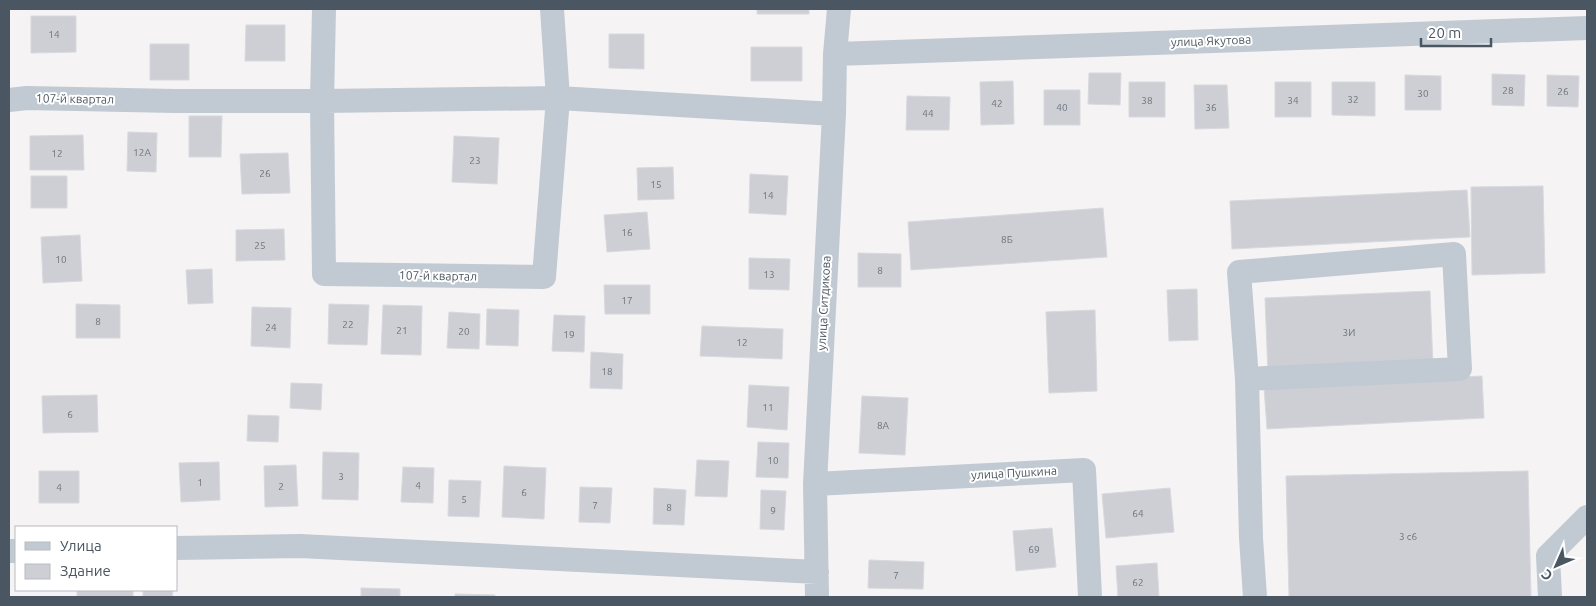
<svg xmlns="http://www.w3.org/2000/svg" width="1596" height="606" viewBox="0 0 1596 606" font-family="Ubuntu,sans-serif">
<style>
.building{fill:#cdcfd5;stroke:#d7d9de}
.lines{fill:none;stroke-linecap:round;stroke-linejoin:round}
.minor{stroke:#c1cad2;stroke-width:24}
.labels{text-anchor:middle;stroke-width:4;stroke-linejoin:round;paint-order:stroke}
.number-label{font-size:10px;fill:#6b747e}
.street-label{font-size:12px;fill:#4a5661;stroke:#fff}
</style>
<rect width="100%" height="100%" fill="#f5f3f3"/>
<path class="building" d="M 757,9 L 809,9 L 809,14 L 757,14 Z
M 31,16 L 76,16 L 76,52 L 31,53 Z
M 246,25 L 285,25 L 285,61 L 245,61 Z
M 609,34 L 644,34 L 644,69 L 609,68 Z
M 150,44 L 189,44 L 189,80 L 150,80 Z
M 751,47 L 802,47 L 802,81 L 751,81 Z
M 1089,73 L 1121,73 L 1120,105 L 1088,104 Z
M 1492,74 L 1525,75 L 1524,106 L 1492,105 Z
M 1405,75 L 1441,76 L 1441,110 L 1405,110 Z
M 1547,75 L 1579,76 L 1578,107 L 1547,106 Z
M 1013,81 L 1014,124 L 981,125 L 980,82 Z
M 1129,82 L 1165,82 L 1165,117 L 1129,117 Z
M 1275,82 L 1311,82 L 1311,117 L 1275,117 Z
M 1332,82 L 1375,82 L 1375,116 L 1332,115 Z
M 1194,85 L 1227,85 L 1229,128 L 1195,129 Z
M 1044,90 L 1080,90 L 1080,125 L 1044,125 Z
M 907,96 L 950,97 L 949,130 L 906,130 Z
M 189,116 L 222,116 L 221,157 L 189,157 Z
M 128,132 L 157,133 L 156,172 L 127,171 Z
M 83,135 L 84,170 L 30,170 L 30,136 Z
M 454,136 L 499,138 L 497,184 L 452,182 Z
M 288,153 L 290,193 L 242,194 L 240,154 Z
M 673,167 L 674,199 L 638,200 L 637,168 Z
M 750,174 L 788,176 L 786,215 L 749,213 Z
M 31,176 L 67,176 L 67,208 L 31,208 Z
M 1543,186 L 1545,273 L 1472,275 L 1471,187 Z
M 1467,190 L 1470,237 L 1232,249 L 1230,201 Z
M 1103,208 L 1107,257 L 911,270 L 908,222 Z
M 647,212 L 650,249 L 607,252 L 604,215 Z
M 284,229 L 285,260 L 236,261 L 236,230 Z
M 80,235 L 82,281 L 43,283 L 41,237 Z
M 858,253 L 901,254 L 901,287 L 858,287 Z
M 749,258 L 790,259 L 789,290 L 749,289 Z
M 212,269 L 213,303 L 188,304 L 186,270 Z
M 604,285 L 650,285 L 650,314 L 605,314 Z
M 1197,289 L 1198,340 L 1169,341 L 1167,290 Z
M 1430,291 L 1433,367 L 1268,374 L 1265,298 Z
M 76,304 L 120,305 L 120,338 L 76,338 Z
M 329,304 L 369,305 L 367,345 L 328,344 Z
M 383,305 L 422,306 L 421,355 L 381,354 Z
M 252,307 L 291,308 L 290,348 L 251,346 Z
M 487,309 L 519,310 L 518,346 L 486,345 Z
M 1095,310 L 1097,391 L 1049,393 L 1046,312 Z
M 449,312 L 480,314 L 479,349 L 447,348 Z
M 554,315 L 585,316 L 584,352 L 552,351 Z
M 702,326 L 783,329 L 782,359 L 700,356 Z
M 591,352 L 623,354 L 622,389 L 590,388 Z
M 1482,376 L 1484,418 L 1267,429 L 1264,387 Z
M 291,383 L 322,384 L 321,410 L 290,408 Z
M 749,385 L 789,387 L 787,430 L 747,427 Z
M 97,395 L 98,432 L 43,433 L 42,396 Z
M 862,396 L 908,398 L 905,455 L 859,453 Z
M 248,415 L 279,416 L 278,442 L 247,441 Z
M 758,442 L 789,443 L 788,478 L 756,477 Z
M 323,452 L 359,453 L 358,500 L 322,499 Z
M 697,460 L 729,461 L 727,497 L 695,496 Z
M 219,462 L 220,500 L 181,502 L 179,463 Z
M 296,465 L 298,506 L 265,507 L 264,466 Z
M 504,466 L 546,468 L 544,519 L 502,517 Z
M 403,467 L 434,468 L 433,503 L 401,502 Z
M 39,471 L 79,471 L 79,503 L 39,503 Z
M 1528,471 L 1531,597 L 1289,597 L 1286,476 Z
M 449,480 L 481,481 L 479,517 L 448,516 Z
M 580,487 L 612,488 L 610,523 L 579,522 Z
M 654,488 L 686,490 L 684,525 L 653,524 Z
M 1170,488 L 1174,532 L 1106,538 L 1102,494 Z
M 761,490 L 786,491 L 784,530 L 760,529 Z
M 1052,528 L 1056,567 L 1016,571 L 1013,531 Z
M 869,560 L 924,562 L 923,589 L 868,588 Z
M 1157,563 L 1159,597 L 1118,597 L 1116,566 Z
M 361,588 L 400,589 L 400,597 L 361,597 Z
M 77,590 L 133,590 L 133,597 L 77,597 Z
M 143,590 L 173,590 L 172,597 L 143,597 Z
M 455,594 L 495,595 L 495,597 L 455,597 Z"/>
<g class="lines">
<path class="minor" d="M 324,9 L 322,101 L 324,274 L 544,277 L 558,98 L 552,9
M 835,54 L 1587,28
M 9,100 L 27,98 L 175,101 L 322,101 L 558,98 L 834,114
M 1247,379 L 1460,369 L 1454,254 L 1239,272 L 1247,379 L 1251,538 L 1255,597
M 815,484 L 1084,470 L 1090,597
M 176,548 L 300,546 L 817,572
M 9,551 L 16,551
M 817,597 L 815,484 L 834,114 L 835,54 L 839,9
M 1550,597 L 1548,556 L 1587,517"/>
</g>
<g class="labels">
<g class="number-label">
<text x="54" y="38">14</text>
<text x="1508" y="94">28</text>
<text x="1563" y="95">26</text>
<text x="1423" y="97">30</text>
<text x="1353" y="103">32</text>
<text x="1147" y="104">38</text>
<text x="1293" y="104">34</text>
<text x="997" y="107">42</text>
<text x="1062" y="111">40</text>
<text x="1211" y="111">36</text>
<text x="928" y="117">44</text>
<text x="142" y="156">12А</text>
<text x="57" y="157">12</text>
<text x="475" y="164">23</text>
<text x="265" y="177">26</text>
<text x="656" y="188">15</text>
<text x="768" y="199">14</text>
<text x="627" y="236">16</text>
<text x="1007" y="243">8Б</text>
<text x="260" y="249">25</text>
<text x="61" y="263">10</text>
<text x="880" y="274">8</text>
<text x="769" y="278">13</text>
<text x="627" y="304">17</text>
<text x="98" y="325">8</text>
<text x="348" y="328">22</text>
<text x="271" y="331">24</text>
<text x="402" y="334">21</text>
<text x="464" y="335">20</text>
<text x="1349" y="336">3И</text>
<text x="569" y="338">19</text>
<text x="742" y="346">12</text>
<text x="607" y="375">18</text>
<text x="768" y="411">11</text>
<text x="70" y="418">6</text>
<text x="883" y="429">8А</text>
<text x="773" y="464">10</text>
<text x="341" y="480">3</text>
<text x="200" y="486">1</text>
<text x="418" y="489">4</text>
<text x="281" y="490">2</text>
<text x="59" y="491">4</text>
<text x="524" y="496">6</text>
<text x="464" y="503">5</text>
<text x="595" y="509">7</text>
<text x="669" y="511">8</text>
<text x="773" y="514">9</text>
<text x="1138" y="517">64</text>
<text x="1408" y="540">3 с6</text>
<text x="1034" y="553">69</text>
<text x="896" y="579">7</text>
<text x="1138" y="586">62</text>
</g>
<g class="street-label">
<text transform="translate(1211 41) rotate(-2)" y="4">улица Якутова</text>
<text transform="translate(75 99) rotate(1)" y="4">107-й квартал</text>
<text transform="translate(438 276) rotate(1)" y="4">107-й квартал</text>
<text transform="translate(824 303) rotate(-87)" y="4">улица Ситдикова</text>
<text transform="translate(1014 473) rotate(-3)" y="4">улица Пушкина</text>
</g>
</g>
<rect width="1596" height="606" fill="none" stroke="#4a5661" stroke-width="20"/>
<rect x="15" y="526" width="162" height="65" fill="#ffffff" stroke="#b7bbc0"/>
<rect x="25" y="542" width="25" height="8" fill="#c1cad2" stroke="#b7bbc0"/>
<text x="60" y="551" font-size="15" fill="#4a5661">Улица</text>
<rect x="25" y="564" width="25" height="15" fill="#cdcfd5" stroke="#b7bbc0"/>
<text x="60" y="576" font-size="15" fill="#4a5661">Здание</text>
<g transform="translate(1556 566) rotate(225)" stroke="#ffffff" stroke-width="4" paint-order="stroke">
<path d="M0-4L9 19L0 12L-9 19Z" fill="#4a5661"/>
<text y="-8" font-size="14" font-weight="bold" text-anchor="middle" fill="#4a5661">С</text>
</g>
<path d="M1421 38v8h70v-8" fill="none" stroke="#4a5661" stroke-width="2.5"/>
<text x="1428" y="38" font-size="15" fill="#4a5661" stroke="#ffffff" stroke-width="4" paint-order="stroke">20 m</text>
</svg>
